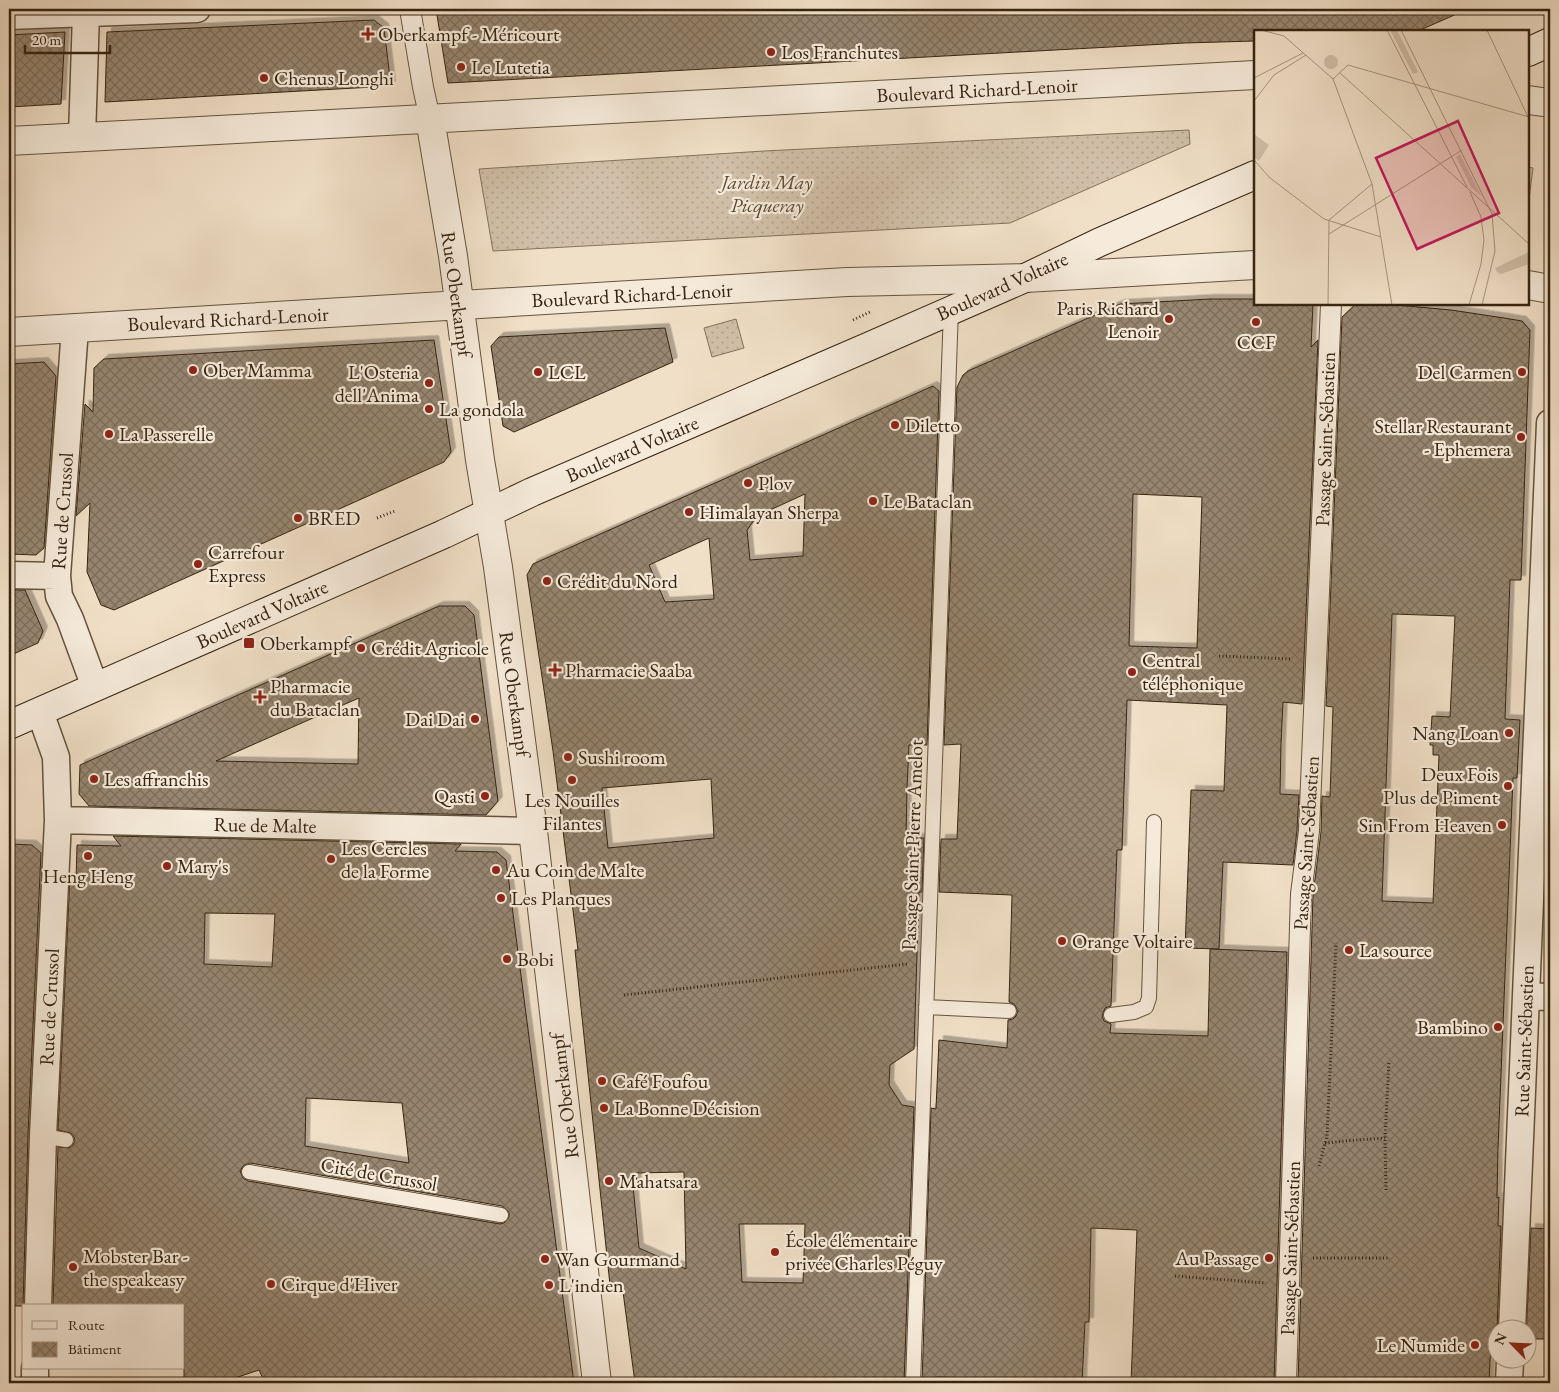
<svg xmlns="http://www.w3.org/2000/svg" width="1559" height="1392" viewBox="0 0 1559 1392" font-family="'EB Garamond',serif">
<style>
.grass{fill:url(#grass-dots);stroke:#84725c}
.building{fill:url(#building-cross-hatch);stroke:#362410;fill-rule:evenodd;filter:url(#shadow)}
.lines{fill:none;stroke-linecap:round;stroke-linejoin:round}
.service-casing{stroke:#65533e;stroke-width:16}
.pedestrian-casing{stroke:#65533e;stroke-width:22}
.minor-casing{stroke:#65533e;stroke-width:29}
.tertiary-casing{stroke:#65533e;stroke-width:30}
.secondary-casing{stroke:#362410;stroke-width:30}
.path{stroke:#362410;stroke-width:3;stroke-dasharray:1 2.5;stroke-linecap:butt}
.service{stroke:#f6ebdb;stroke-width:14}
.pedestrian{stroke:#f6ebdb;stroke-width:20}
.minor{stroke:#f6ebdb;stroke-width:26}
.tertiary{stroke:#f6ebdb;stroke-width:28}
.secondary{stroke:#f6ebdb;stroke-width:28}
.poi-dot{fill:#8f2418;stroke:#f6ebdb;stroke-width:2}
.labels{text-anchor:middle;stroke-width:4.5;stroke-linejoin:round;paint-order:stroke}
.poi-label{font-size:20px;fill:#362410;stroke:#f6ebdb;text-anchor:start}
.street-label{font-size:20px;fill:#362410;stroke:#f6ebdb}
.park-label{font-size:20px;font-style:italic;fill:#5d4b36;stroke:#f6ebdb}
.inset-road{fill:none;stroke:#a6957e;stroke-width:1}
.view{fill:#c2185b;fill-opacity:0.15;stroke:#c2185b;stroke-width:2.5}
.inset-edge{fill:none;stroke:#362410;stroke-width:2.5}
</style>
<defs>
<pattern id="grass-dots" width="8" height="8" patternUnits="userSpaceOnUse" patternTransform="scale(1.25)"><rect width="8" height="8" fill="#d1c0a9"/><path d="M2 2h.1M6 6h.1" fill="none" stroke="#b4a590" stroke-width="1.8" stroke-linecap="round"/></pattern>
<pattern id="building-cross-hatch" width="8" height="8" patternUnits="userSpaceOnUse" patternTransform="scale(1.25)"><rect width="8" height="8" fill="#978670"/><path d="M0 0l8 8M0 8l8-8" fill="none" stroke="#7c6d5b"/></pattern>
<filter id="shadow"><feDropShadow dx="4.5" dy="-4.5" stdDeviation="0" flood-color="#0004"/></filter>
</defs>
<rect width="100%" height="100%" fill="#f1e0c8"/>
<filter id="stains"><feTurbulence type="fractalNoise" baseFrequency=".004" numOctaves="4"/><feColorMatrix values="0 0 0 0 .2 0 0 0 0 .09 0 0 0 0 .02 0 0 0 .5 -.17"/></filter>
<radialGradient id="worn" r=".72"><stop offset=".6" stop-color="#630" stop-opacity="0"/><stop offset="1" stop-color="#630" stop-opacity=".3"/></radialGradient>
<path class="grass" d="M 1189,130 L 1190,144 L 1010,223 L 493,251 L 479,169 L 764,151 Z
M 1528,167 L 1533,168 L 1528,207 Z
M 736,319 L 744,348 L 712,357 L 704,328 Z"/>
<path class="building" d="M 436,9 L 1468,9 L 1418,31 L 1255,31 L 1255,41 L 1184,43 L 448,83 Z
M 374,20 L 384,28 L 391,86 L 105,102 L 107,32 Z
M 65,32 L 61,104 L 9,107 L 9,35 Z
M 1210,299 L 1255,299 L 1255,304 L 1313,304 L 1311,347 L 1318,340 L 1302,704 L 1283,702 L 1281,743 L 1280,794 L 1299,795 L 1297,830 L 1293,865 L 1223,862 L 1219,949 L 1185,948 L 1191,790 L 1224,791 L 1227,705 L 1127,700 L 1122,850 L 1117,850 L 1111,1006 L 1105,1008 L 1102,1016 L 1104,1021 L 1111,1024 L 1110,1033 L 1208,1036 L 1210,949 L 1287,952 L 1274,1383 L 1131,1383 L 1137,1230 L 1091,1228 L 1089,1322 L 1085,1322 L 1082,1383 L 1048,1383 L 1048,1380 L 937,1377 L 937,1383 L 922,1383 L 931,1108 L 936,1109 L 939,1040 L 1007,1048 L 1008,1020 L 1013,1019 L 1016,1016 L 1018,1011 L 1014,1004 L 1009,1002 L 1012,895 L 939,892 L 941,839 L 957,839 L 961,744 L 944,745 L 957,387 L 963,375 L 968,371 L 1120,304 ZM 1133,494 L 1202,497 L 1197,648 L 1129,646 Z
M 1356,304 L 1386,304 L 1451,310 L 1504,318 L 1522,321 L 1530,330 L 1521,580 L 1510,580 L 1505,719 L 1520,720 L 1517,778 L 1513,778 L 1498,1148 L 1497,1198 L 1499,1197 L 1498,1226 L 1501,1226 L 1497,1330 L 1496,1339 L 1491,1339 L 1489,1383 L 1298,1383 L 1313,895 L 1321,832 L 1322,796 L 1330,797 L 1333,707 L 1326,706 L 1342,317 ZM 1392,614 L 1455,616 L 1450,717 L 1432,716 L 1430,745 L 1433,745 L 1433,755 L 1439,755 L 1433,903 L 1382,901 Z
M 665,328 L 673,362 L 514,432 L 503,426 L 491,346 L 499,337 Z
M 434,340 L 451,452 L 444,462 L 114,610 L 101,605 L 87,572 L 90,503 L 76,516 L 85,404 L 93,412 L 94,368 L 104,359 Z
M 44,362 L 56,376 L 44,548 L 36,555 L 9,554 L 11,560 L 9,560 L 9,364 Z
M 933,386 L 939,391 L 927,745 L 909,745 L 907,789 L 906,838 L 924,838 L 922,892 L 919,892 L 914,1049 L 890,1065 L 889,1085 L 902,1105 L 914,1107 L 904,1383 L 635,1383 L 622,1284 L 610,1285 L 575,950 L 578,950 L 553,751 L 527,575 L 533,564 ZM 805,494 L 803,556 L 750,560 L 747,530 L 757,516 ZM 709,538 L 714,599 L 665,602 L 649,565 ZM 711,779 L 714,838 L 608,848 L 602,788 ZM 684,1172 L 686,1269 L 639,1248 L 633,1185 L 637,1183 L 636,1173 ZM 739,1224 L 805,1224 L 803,1283 L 742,1282 Z
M 9,590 L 25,590 L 43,631 L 38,643 L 9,656 Z
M 439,606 L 465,606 L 474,615 L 498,801 L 486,815 L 89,806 L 79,794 L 80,765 ZM 359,698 L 358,764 L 216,761 L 313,718 Z
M 113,836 L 461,844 L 455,851 L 497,852 L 506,860 L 574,1383 L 265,1383 L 259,1370 L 220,1383 L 184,1383 L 184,1306 L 53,1306 L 58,1147 L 69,1148 L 73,1145 L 75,1141 L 74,1137 L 71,1133 L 58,1130 L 70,877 L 76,881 L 77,845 L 121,846 ZM 205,913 L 275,914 L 272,967 L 204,964 ZM 306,1098 L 402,1103 L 409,1163 L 305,1146 ZM 250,1163 L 502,1206 L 509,1212 L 509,1217 L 504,1223 L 500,1224 L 248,1181 L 243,1178 L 240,1171 L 243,1166 Z
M 9,844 L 32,845 L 41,853 L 28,1135 L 23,1306 L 9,1306 Z
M 1531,1228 L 1550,1229 L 1550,1339 L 1526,1339 Z"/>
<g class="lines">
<defs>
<path id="service" d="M 926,1007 L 1009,1011
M 1111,1015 L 1134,1012 L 1146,1007 L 1149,998 L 1154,822
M 43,1136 L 66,1140
M 249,1172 L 501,1215
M 913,1383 L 951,309"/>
<path id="pedestrian" d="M 410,9 L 423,87 L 430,119
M 1286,1383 L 1301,894 L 1309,831 L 1331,304"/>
<path id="minor" d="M 9,16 L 197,9
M 82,137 L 86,13
M 75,328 L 57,576 L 59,596 L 70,619 L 95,687
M 9,575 L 57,576
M 58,820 L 533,831
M 1526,996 L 1550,997
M 38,1306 L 43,1136 L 58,820 L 56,757 L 40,712
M 1512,1330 L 1550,423
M 35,1383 L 35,1368
M 1509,1383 L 1510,1360"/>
<path id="tertiary" d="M 1528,100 L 1550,103
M 430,119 L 453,256 L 480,460 L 498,567 L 533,831 L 597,1383
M 9,141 L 1255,75
M 1528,285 L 1550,289
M 9,332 L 847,282 L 1025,278 L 1255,265"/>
<path id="secondary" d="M 1528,52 L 1550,42
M 9,725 L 444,534 L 532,492 L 870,346 L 1025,278 L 1100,242 L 1255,175"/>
</defs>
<use href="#service" class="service-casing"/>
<use href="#pedestrian" class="pedestrian-casing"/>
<use href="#minor" class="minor-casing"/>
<use href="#tertiary" class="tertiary-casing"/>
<use href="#secondary" class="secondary-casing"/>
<path class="path" d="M 853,320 L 872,311
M 377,518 L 395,511
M 1219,656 L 1292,659
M 624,995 L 907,964
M 1325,1143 L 1344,1141 L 1385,1138
M 1319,1166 L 1327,1136 L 1336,943
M 1386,1190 L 1385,1138 L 1389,1061
M 1313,1258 L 1390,1258
M 1175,1276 L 1266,1283"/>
<use href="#service" class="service"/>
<use href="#pedestrian" class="pedestrian"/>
<use href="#minor" class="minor"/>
<use href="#tertiary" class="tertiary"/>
<use href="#secondary" class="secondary"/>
</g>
<g class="poi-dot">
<path d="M365.5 26.5h5v5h5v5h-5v5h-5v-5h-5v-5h5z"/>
<circle cx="771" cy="52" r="5"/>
<circle cx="461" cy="67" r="5"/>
<circle cx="264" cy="78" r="5"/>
<circle cx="1169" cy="319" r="5"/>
<circle cx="1256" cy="322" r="5"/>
<circle cx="193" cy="370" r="5"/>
<circle cx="538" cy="372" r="5"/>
<circle cx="1522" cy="372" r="5"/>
<circle cx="429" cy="383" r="5"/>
<circle cx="429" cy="409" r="5"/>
<circle cx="895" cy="425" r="5"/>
<circle cx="109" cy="434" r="5"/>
<circle cx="1521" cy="437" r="5"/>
<circle cx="748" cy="483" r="5"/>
<circle cx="873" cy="501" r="5"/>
<circle cx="689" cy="512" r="5"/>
<circle cx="298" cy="518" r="5"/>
<circle cx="198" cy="564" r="5"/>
<circle cx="547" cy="581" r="5"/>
<rect x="243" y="637" width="12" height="12" rx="2.5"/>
<circle cx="361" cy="648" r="5"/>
<path d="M552.5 662.5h5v5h5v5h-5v5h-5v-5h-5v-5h5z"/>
<circle cx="1132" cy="672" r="5"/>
<path d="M257.5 689.5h5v5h5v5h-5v5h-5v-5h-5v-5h5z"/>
<circle cx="475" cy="719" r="5"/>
<circle cx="1509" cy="733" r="5"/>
<circle cx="568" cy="757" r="5"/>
<circle cx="94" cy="779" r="5"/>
<circle cx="572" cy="780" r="5"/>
<circle cx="1508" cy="786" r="5"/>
<circle cx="485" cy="796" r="5"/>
<circle cx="1502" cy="825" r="5"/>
<circle cx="88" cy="856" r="5"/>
<circle cx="331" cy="859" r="5"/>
<circle cx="167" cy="866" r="5"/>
<circle cx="496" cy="870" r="5"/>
<circle cx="501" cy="898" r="5"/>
<circle cx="1062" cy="941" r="5"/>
<circle cx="1349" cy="950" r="5"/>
<circle cx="507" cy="959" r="5"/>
<circle cx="1498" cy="1027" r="5"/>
<circle cx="602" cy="1081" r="5"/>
<circle cx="604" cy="1108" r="5"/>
<circle cx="609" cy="1181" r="5"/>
<circle cx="775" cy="1252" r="5"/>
<circle cx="1269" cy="1258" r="5"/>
<circle cx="545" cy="1259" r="5"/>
<circle cx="73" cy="1267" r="5"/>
<circle cx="271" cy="1284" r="5"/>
<circle cx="549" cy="1285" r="5"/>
<circle cx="1475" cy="1345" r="5"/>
</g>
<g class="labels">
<g class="poi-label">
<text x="378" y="41">Oberkampf - Méricourt</text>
<text x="781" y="59">Los Franchutes</text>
<text x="471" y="74">Le Lutetia</text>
<text x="274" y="85">Chenus Longhi</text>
<text x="1159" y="315" text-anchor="end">Paris Richard<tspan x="1159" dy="23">Lenoir</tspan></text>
<text x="1256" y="349" text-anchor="middle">CCF</text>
<text x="203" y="377">Ober Mamma</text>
<text x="419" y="379" text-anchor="end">L'Osteria<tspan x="419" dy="23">dell'Anima</tspan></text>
<text x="548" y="379">LCL</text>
<text x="1512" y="379" text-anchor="end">Del Carmen</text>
<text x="439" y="416">La gondola</text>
<text x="905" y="432">Diletto</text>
<text x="1511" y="433" text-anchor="end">Stellar Restaurant<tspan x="1511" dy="23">- Ephemera</tspan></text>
<text x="119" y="441">La Passerelle</text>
<text x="758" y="490">Plov</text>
<text x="883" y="508">Le Bataclan</text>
<text x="699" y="519">Himalayan Sherpa</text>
<text x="308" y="525">BRED</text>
<text x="208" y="559">Carrefour<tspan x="208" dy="23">Express</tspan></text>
<text x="557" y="588">Crédit du Nord</text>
<text x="260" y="650">Oberkampf</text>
<text x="371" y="655">Crédit Agricole</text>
<text x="1142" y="667">Central<tspan x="1142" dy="23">téléphonique</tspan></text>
<text x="565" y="677">Pharmacie Saaba</text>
<text x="270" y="693">Pharmacie<tspan x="270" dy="23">du Bataclan</tspan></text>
<text x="465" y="726" text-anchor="end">Dai Dai</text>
<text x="1499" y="740" text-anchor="end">Nang Loan</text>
<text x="578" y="764">Sushi room</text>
<text x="1498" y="781" text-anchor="end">Deux Fois<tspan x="1498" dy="23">Plus de Piment</tspan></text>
<text x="104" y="786">Les affranchis</text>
<text x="475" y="803" text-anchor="end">Qasti</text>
<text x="572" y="807" text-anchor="middle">Les Nouilles<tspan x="572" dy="23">Filantes</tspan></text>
<text x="1492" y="832" text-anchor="end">Sin From Heaven</text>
<text x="341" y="855">Les Cercles<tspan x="341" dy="23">de la Forme</tspan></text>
<text x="177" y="873">Mary's</text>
<text x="506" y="877">Au Coin de Malte</text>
<text x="88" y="883" text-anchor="middle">Heng Heng</text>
<text x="511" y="905">Les Planques</text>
<text x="1072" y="948">Orange Voltaire</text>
<text x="1359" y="957">La source</text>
<text x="517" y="966">Bobi</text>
<text x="1488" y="1034" text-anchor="end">Bambino</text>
<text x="612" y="1088">Café Foufou</text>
<text x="614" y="1115">La Bonne Décision</text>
<text x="619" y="1188">Mahatsara</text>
<text x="785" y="1247">École élémentaire<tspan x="785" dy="23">privée Charles Péguy</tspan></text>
<text x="83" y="1263">Mobster Bar -<tspan x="83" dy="23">the speakeasy</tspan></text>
<text x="1259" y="1265" text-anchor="end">Au Passage</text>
<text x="555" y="1266">Wan Gourmand</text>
<text x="281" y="1291">Cirque d'Hiver</text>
<text x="559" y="1292">L'indien</text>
<text x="1465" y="1352" text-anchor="end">Le Numide</text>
</g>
<g class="street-label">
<text transform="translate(977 90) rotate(-3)" y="7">Boulevard Richard-Lenoir</text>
<text transform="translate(1002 286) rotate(-24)" y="7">Boulevard Voltaire</text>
<text transform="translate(457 294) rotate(82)" y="7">Rue Oberkampf</text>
<text transform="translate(632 295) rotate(-3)" y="7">Boulevard Richard-Lenoir</text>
<text transform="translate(228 319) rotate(-3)" y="7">Boulevard Richard-Lenoir</text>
<text transform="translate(1325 439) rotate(-88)" y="7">Passage Saint-Sébastien</text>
<text transform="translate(632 449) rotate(-23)" y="7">Boulevard Voltaire</text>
<text transform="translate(62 511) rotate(-86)" y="7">Rue de Crussol</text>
<text transform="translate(262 614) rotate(-24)" y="7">Boulevard Voltaire</text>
<text transform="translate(515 694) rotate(82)" y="7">Rue Oberkampf</text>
<text transform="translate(265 825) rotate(1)" y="7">Rue de Malte</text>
<text transform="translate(1306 843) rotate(-86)" y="7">Passage Saint-Sébastien</text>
<text transform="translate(912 845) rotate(-88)" y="7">Passage Saint-Pierre Amelot</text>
<text transform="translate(49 1007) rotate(-87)" y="7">Rue de Crussol</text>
<text transform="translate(1524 1041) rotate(-88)" y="7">Rue Saint-Sébastien</text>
<text transform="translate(564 1096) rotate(-97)" y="7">Rue Oberkampf</text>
<text transform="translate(379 1174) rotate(10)" y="7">Cité de Crussol</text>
<text transform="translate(1290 1248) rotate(-88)" y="7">Passage Saint-Sébastien</text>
</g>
<g class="park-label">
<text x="767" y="189">Jardin May<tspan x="767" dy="23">Picqueray</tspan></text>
</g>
</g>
<g transform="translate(1254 30)">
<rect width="275" height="275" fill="#f1e0c8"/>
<path d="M 136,0 L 143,0 L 164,42 L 159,44 ZM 0,104 L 15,115 L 5,131 L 0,127 ZM 206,124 L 227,165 L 226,165 L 217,157 L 202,127 ZM 275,222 L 275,234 L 247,244 L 243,242 L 241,238 Z" fill="#d1c0a9"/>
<path d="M70 32a7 7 0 1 1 14 0a7 7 0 1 1-14 0Z" fill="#d1c0a9"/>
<path class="inset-road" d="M 7,0 L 30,6 L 79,49M 133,0 L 213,157M 147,0 L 238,184 L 241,221 L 228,275M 233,0 L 275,89M 86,43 L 275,214M 0,48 L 49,23M 79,49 L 118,154 L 138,275M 79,49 L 94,35 L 275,87M 0,71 L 20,45 L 52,25M 0,130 L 16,148 L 70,189 L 127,207M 75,190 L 118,154M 75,204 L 208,120M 74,275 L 75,190M 215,275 L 227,234 L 230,210 L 227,187 L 216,162"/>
<path class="view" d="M 204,91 L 245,183 L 163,219 L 122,128 Z"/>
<rect width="275" height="275" class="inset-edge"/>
</g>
<rect width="1559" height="1392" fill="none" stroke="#f1e0c8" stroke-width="30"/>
<rect x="10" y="10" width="1539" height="1372" fill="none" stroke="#362410" stroke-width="2.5"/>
<rect x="15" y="15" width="1529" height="1362" fill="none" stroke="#362410"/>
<rect x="22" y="1304" width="162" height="65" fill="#f6ebdb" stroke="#a99b8a"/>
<rect x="32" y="1321" width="25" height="8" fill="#f6ebdb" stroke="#a99b8a"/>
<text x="68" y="1330" font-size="15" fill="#362410">Route</text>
<rect x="32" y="1342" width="25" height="15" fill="url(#building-cross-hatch)" stroke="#a99b8a"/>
<text x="68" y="1354" font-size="15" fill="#362410">Bâtiment</text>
<g transform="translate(1512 1344) rotate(294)"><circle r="24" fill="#f6ebdb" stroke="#a99b8a"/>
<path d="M0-4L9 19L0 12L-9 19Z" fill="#8f2418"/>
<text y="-8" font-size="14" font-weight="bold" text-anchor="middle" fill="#362410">N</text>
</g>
<path d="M25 45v8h85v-8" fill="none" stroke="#362410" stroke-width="2.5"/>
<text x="32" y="45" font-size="15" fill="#362410" stroke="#f6ebdb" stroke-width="4" paint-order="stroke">20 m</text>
<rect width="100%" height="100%" filter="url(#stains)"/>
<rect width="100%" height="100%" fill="url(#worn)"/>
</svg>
